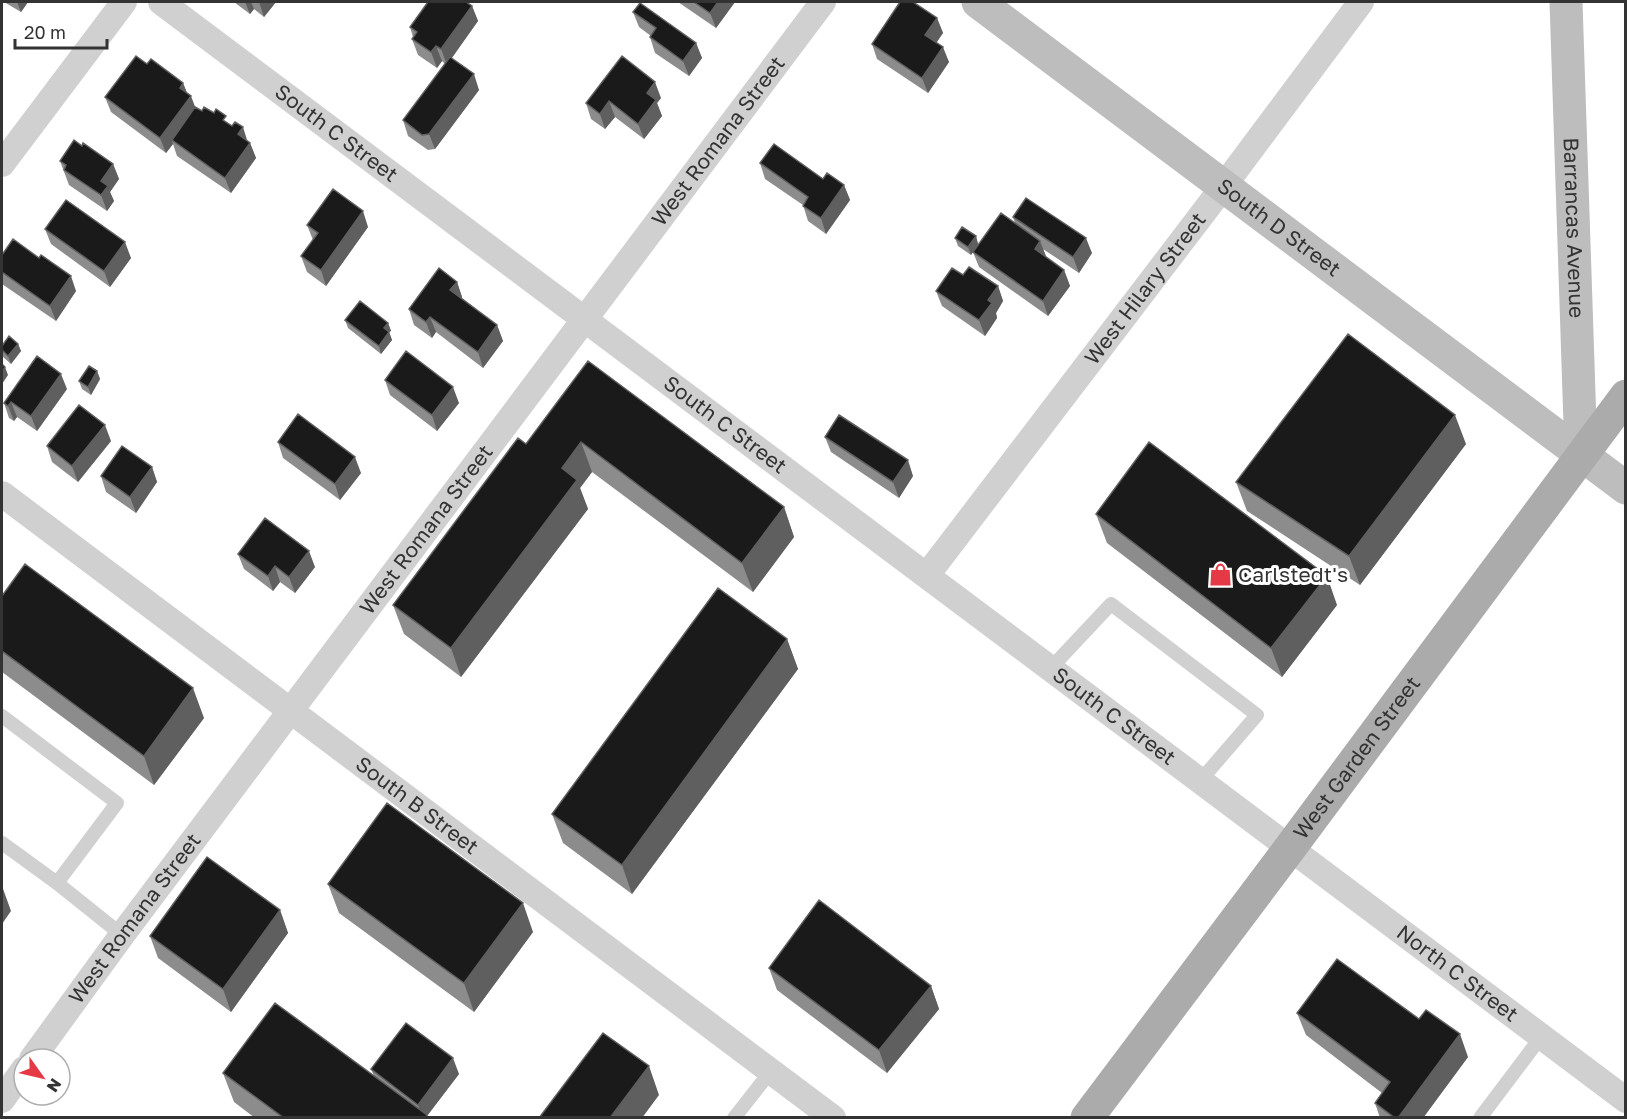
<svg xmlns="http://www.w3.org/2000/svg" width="1627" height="1119" viewBox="0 0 1627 1119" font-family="'Golos Text',sans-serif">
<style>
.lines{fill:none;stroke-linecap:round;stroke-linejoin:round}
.lane{stroke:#d0d0d0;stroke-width:14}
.street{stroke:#d0d0d0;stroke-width:26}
.secondary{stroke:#bdbdbd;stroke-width:33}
.primary{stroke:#ababab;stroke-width:33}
.wall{fill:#8c8c8c}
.shaded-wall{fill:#5f5f5f}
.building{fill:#1a1a1a;stroke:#5f5f5f;stroke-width:1.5}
.labels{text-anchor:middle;stroke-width:6;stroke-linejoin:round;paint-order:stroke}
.street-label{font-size:21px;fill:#333;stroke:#fff}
.poi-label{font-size:21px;fill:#333;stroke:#fff;text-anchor:start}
</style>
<rect width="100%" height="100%" fill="#fff"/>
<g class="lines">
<path class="lane" d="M 1050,669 L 1111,604 L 1257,715 L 1200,781
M 2,716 L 117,803 L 57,883 L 122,935
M 2,843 L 57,883
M 734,1118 L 771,1071
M 1480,1118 L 1541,1037"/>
<g class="street">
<path id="s1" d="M 161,2 L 1626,1100"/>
<path d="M 2,164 L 124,2"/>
<path id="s2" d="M 2,494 L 833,1118"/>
<path id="s3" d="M 927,575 L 1223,187 L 1361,2"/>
<path id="s4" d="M 32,1059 L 122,935 L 823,2"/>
<path d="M 2,1100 L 24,1069"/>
</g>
<g class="secondary">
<path id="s5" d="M 978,2 L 1626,488"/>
<path id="s6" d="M 1566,2 L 1581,454"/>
</g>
<path class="primary" id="s7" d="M 1087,1118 L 1290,848 L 1626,396"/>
</g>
<path class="wall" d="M 4,2 L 28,2 L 21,12 Z
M 234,2 L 276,2 L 264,17 L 254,9 L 250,14 Z
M 678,2 L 735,2 L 716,28 Z
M 472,6 L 478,21 L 451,58 L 479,90 L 435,149 L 428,150 L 408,136 L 403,120 L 445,64 L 442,61 L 437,68 L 418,55 L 412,39 L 413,37 L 410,27 Z
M 633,12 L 696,43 L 702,58 L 689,76 L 655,53 L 650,37 L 651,36 L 639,27 Z
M 937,18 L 943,33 L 937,42 L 949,62 L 928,93 L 877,59 L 872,44 Z
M 147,64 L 183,83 L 187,93 L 195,107 L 228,124 L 250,143 L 256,158 L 231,193 L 177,156 L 173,144 L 166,153 L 111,112 L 105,97 Z
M 661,98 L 657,103 L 662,116 L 644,139 L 615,117 L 605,129 L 591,119 L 586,103 Z
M 82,146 L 113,164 L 119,179 L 110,192 L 114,201 L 107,211 L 69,185 L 60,161 Z
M 760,163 L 844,185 L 850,200 L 826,234 L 808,221 L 803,205 L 765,179 Z
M 1013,217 L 1092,253 L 1079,273 L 1043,249 L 1046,257 L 1064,270 L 1070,286 L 1048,316 L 979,267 L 973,252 L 971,255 L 958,246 L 955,238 L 976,236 L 978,244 L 1015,223 Z
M 307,225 L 368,227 L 326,286 L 307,272 L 301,256 L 313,240 Z
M 45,229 L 131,258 L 110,287 L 51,244 Z
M 2,255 L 76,291 L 56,321 L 2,284 Z
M 963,275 L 998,286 L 1003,301 L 996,313 L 997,318 L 985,336 L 942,306 L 936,291 Z
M 457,282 L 462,297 L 462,298 L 497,325 L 503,341 L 483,368 L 436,332 L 432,338 L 414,325 L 409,309 Z
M 345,320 L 388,323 L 391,331 L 389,332 L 392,340 L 381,354 L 348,328 Z
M 18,344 L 21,351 L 11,364 L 2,356 L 2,350 Z
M 588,361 L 784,507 L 794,537 L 753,592 L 592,472 L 580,488 L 588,509 L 461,677 L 404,634 L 393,605 L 526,444 Z
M 97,371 L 100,379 L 91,395 L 82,389 L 79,381 Z
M 385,380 L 459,403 L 437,431 L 390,395 Z
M 67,389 L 37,431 L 17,417 L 14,421 L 9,418 L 4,403 Z
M 825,437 L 913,476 L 899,498 L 831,452 Z
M 111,441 L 78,482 L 52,462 L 47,446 Z
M 278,442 L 361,473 L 340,500 L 283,458 Z
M 1466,444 L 1360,585 L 1247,511 L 1236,482 Z
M 152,467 L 157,482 L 136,513 L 106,492 L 101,476 Z
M 1096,514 L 1337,605 L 1282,677 L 1107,543 Z
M 238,554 L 315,567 L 295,593 L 280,582 L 273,591 L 244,569 Z
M 2,596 L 204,718 L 154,785 L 2,672 Z
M 787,639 L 798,669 L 632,894 L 563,843 L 552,814 Z
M 328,884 L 533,932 L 474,1012 L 339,913 Z
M 280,910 L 288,933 L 231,1012 L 158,958 L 150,936 Z
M 769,968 L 931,986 L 939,1009 L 887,1073 L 777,990 Z
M 1297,1013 L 1468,1057 L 1423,1118 L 1380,1118 L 1375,1103 L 1382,1093 L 1306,1035 Z
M 371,1069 L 459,1074 L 427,1116 L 428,1118 L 255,1118 L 234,1102 L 223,1073 L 374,1076 Z"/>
<path class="shaded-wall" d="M 17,2 L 28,2 L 21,12 Z
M 245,2 L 251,2 L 254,9 L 250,14 Z
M 259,2 L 276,2 L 264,17 Z
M 718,2 L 735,2 L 716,28 L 710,13 Z
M 472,6 L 478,21 L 447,65 L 441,49 Z
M 937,18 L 943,33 L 931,50 L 925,35 Z
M 696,43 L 702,58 L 689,76 L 683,61 Z
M 436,46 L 442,61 L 437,68 L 431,52 Z
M 943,47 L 949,62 L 928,93 L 922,78 Z
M 474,74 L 479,90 L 435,149 L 429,134 Z
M 655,82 L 661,98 L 657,103 L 662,116 L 644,139 L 638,124 L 647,93 Z
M 183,83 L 189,98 L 191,96 L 197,112 L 172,140 L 173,144 L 166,153 L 160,138 L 180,88 Z
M 609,101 L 615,117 L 605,129 L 600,114 Z
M 243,127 L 248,143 L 238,134 Z
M 250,143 L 256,158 L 231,193 L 225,178 Z
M 113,164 L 119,179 L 110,192 L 114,201 L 107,211 L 101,195 L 101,181 Z
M 844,185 L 850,200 L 826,234 L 821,218 Z
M 363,211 L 368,227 L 326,286 L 321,270 Z
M 976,236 L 978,244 L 971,255 L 968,247 Z
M 1086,238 L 1092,253 L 1079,273 L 1073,257 Z
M 1040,241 L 1046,256 L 1040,265 L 1035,249 Z
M 125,242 L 131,258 L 110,287 L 104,271 Z
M 1064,270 L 1070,286 L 1048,316 L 1043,301 Z
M 71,276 L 76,291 L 56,321 L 50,306 Z
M 457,282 L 462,297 L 456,306 L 450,290 Z
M 998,286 L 1003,301 L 996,313 L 997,318 L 985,336 L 979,320 L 988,300 Z
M 430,317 L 436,332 L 432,338 L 426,322 Z
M 388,323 L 391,331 L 389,332 L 392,340 L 381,354 L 379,346 L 384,328 Z
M 497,325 L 503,341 L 483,368 L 478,352 Z
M 18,344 L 21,351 L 11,364 L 8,356 Z
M 5,367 L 8,375 L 2,384 L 2,372 Z
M 97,371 L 100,379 L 91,395 L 88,387 Z
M 61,374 L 67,389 L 37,431 L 31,416 Z
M 453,387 L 459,403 L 437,431 L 432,415 Z
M 11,402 L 17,417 L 14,421 L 8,406 Z
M 1455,415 L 1466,444 L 1360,585 L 1349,556 Z
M 105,425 L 111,441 L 78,482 L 72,466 Z
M 581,442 L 592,472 L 580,488 L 588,509 L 461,677 L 451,648 L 562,468 Z
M 355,457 L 361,473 L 340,500 L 335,484 Z
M 908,460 L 913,476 L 899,498 L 893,482 Z
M 152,467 L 157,482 L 136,513 L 130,497 Z
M 784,507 L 794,537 L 753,592 L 742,563 Z
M 309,551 L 315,567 L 295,593 L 289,577 Z
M 275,566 L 280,582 L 273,591 L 268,576 Z
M 1327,576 L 1337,605 L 1282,677 L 1271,648 Z
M 787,639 L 798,669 L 632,894 L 622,865 Z
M 193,688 L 204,718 L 154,785 L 144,756 Z
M 2,886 L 11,911 L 2,924 Z
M 523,903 L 533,932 L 474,1012 L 464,983 Z
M 280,910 L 288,933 L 231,1012 L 223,989 Z
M 931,986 L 939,1009 L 887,1073 L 879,1050 Z
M 1460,1034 L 1468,1057 L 1423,1118 L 1398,1118 Z
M 453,1058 L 459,1074 L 427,1116 L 428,1118 L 423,1118 L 418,1105 Z
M 649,1066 L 659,1095 L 642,1118 L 610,1118 Z"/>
<path class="building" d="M 428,2 L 466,2 L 472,6 L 441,49 L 436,46 L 431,52 L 412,39 L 417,32 L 410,27 Z
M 694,2 L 718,2 L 710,13 Z
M 900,2 L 913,2 L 937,18 L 925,35 L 943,47 L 922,78 L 872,44 Z
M 640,3 L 696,43 L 683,61 L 650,37 L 656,28 L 633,12 Z
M 136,56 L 147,64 L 151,59 L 183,83 L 180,88 L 191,96 L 160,138 L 105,97 Z
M 622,56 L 655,82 L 647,93 L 656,100 L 638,124 L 609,101 L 600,114 L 586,103 Z
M 450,57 L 474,74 L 429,134 L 422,135 L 403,120 Z
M 195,107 L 202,111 L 204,107 L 214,113 L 216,109 L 226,116 L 223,120 L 232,126 L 235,122 L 243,127 L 238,134 L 250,143 L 225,178 L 172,140 Z
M 74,140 L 82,146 L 83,143 L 113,164 L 101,181 L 108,186 L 101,195 L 64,170 L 66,165 L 60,161 Z
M 774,144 L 823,179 L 827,173 L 844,185 L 821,218 L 803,206 L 808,197 L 760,163 Z
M 333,189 L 363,211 L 321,270 L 301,256 L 318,233 L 307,225 Z
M 1026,198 L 1086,238 L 1073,257 L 1013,217 Z
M 66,200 L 125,242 L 104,271 L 45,229 Z
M 1001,213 L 1040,241 L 1035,249 L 1064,270 L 1043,301 L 973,252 Z
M 962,227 L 976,236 L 968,247 L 955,238 Z
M 13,239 L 39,258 L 41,255 L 71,276 L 50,306 L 2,272 L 2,255 Z
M 969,267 L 998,286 L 988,300 L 992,303 L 979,320 L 936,291 L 952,268 L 963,275 Z
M 439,268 L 457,282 L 450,290 L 497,325 L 478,352 L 430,317 L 426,322 L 409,309 Z
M 360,301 L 388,323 L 384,328 L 389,332 L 379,346 L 345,320 Z
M 1348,334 L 1455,415 L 1349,556 L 1236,482 Z
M 9,336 L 18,344 L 8,356 L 2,350 L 2,346 Z
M 406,351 L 453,387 L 432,415 L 385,380 Z
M 37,356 L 61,374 L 31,416 L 11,402 L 8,406 L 4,403 Z
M 588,361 L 784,507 L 742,563 L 581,442 L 562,468 L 577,480 L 451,648 L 393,605 L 518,438 L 526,444 Z
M 2,364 L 5,367 L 2,372 Z
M 89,366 L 97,371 L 88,387 L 79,381 Z
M 79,405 L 105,425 L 72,466 L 47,446 Z
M 298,414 L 355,457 L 335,484 L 278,442 Z
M 839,415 L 908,460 L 893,482 L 825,437 Z
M 1149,442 L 1327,576 L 1271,648 L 1096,514 Z
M 122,446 L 152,467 L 130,497 L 101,476 Z
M 265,518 L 309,551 L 289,577 L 275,566 L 268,576 L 238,554 Z
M 25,564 L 193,688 L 144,756 L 2,651 L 2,596 Z
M 718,588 L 787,639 L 622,865 L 552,814 Z
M 387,803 L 523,903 L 464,983 L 328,884 Z
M 207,857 L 280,910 L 223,989 L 150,936 Z
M 819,900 L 931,986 L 879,1050 L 769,968 Z
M 1337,959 L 1419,1019 L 1426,1010 L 1460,1034 L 1398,1118 L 1395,1118 L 1375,1103 L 1390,1082 L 1297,1013 Z
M 275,1003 L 427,1115 L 425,1118 L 284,1118 L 223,1073 Z
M 406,1023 L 453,1058 L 418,1105 L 371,1069 Z
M 603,1033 L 649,1066 L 610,1118 L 539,1118 Z"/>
<defs>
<symbol id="shop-bare" viewBox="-9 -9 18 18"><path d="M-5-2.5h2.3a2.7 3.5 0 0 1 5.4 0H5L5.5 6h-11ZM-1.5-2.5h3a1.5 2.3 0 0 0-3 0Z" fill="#e63946" stroke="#fff" stroke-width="2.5" paint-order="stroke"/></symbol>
</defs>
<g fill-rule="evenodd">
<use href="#shop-bare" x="1204" y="558" width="33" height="33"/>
</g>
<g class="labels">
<g class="street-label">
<text dy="7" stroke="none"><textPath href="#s1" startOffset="219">South C Street</textPath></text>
<text dy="7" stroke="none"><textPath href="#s4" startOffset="1146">West Romana Street</textPath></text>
<text dy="7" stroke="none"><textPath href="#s6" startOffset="226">Barrancas Avenue</textPath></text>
<text dy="7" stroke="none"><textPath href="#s5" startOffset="376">South D Street</textPath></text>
<text dy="7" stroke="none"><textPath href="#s3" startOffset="360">West Hilary Street</textPath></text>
<text dy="7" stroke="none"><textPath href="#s1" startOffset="705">South C Street</textPath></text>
<text dy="7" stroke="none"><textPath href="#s4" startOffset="660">West Romana Street</textPath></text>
<text dy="7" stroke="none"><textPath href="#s1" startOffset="1191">South C Street</textPath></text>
<text dy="7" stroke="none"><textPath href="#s7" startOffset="450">West Garden Street</textPath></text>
<text dy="7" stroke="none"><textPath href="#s2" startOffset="519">South B Street</textPath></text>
<text dy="7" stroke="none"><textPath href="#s4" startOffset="174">West Romana Street</textPath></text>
<text dy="7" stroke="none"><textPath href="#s1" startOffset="1620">North C Street</textPath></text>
</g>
<g class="poi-label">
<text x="1238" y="582">Carlstedt's</text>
</g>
</g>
<rect width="1627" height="1119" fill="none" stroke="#333333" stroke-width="6"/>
<g transform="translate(42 1077) rotate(124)"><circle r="28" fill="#ffffff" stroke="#adadad" stroke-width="1.5"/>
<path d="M0-4.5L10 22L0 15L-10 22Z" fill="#e63946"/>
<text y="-9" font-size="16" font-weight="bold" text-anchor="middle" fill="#333333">N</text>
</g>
<path d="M15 39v9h92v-9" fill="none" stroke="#333333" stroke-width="3"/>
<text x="24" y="39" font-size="18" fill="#333333" stroke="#ffffff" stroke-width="4.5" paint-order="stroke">20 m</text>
</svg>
